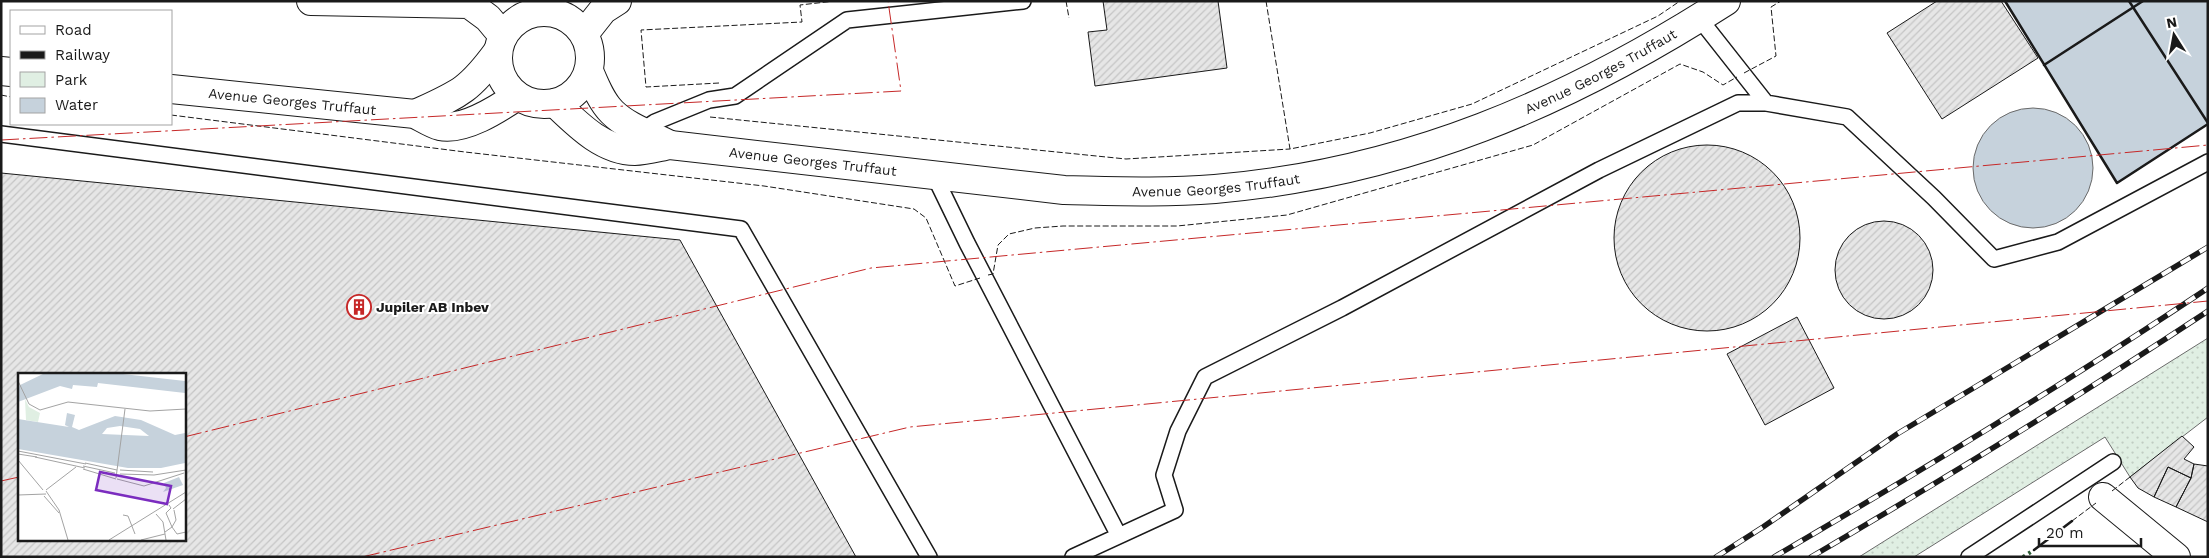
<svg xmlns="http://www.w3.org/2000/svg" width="2209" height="558" viewBox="0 0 2209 558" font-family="'Work Sans',sans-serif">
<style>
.green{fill:url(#green-dots);stroke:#6a6a6a}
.water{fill:#c6d2dc;stroke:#6a6a6a}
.building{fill:url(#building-hatch);stroke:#1a1a1a;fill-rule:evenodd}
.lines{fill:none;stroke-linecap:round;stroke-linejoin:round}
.lane-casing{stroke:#1a1a1a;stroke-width:18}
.street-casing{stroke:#1a1a1a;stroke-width:30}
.secondary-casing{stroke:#1a1a1a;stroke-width:30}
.primary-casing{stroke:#1a1a1a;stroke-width:30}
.highway-casing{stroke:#1a1a1a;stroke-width:30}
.lane{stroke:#fff;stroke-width:15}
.street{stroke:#fff;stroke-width:28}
.secondary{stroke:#fff;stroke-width:28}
.primary{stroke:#fff;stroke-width:28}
.highway{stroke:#fff;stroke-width:28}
.rail-casing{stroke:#1a1a1a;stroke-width:5.5}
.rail{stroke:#fff;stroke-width:4;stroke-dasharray:11;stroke-linecap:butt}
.hedge{stroke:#2b5a34;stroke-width:4;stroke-dasharray:2.5 4;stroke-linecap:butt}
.fence{stroke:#1a1a1a;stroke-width:1;stroke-dasharray:6 2.5;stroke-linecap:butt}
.wall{stroke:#1a1a1a;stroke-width:2.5}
.power{stroke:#c62828;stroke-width:1;stroke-dasharray:18 4 2.5 4;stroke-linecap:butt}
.labels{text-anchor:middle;stroke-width:4;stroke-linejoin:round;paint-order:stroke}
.street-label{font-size:14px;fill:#1a1a1a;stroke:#fff}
.poi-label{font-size:14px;font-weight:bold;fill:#1a1a1a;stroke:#fff;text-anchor:start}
.inset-road{fill:none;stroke:#a3a3a3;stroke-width:1}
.view{fill:#7b2cbf;fill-opacity:0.15;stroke:#7b2cbf;stroke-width:2.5}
.inset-edge{fill:none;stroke:#1a1a1a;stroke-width:2.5}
</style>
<defs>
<pattern id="green-dots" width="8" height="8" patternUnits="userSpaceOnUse" patternTransform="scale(1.25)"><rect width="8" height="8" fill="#e0efe3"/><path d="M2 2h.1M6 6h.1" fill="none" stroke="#c0ccc2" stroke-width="1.8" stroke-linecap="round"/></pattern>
<pattern id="building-hatch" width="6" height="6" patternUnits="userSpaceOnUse" patternTransform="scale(1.25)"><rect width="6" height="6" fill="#e6e6e6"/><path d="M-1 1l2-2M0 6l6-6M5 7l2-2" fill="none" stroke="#c5c5c5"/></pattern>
</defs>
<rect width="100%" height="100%" fill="#fff"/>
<path class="green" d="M 2208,338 L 2208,417 L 2130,477 L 2105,437 L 1914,557 L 1859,557 Z"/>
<path class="water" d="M 2005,1 L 2208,1 L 2208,124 L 2117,183 Z
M1973 168a60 60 0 1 1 120 0a60 60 0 1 1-120 0Z"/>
<path class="building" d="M 1103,1 L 1218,1 L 1227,68 L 1095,86 L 1088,32 L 1107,30 Z
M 1937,1 L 2001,1 L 2038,58 L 1942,119 L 1887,33 Z
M1614 238a93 93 0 1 1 186 0a93 93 0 1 1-186 0Z
M 1,173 L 680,240 L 856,557 L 1,557 ZM 19,374 L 184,374 L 184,539 L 19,539 Z
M1835 270a49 49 0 1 1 98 0a49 49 0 1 1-98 0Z
M 1797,317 L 1834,388 L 1765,425 L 1727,354 Z
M 2182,436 L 2194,447 L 2184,459 L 2194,464 L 2191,478 L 2168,467 L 2154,497 L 2138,488 L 2130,477 Z
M 2194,464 L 2208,466 L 2208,522 L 2176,507 L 2191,478 Z
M 2168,467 L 2191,478 L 2176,507 L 2154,497 Z"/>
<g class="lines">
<defs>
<path id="lane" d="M 1699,18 L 1766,103
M 643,130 L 655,122 L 709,100 L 735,96 L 847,20 L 1023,1
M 1,134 L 741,229 L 929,557
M 934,175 L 967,243 L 1118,534
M 1073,557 L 1175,510 L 1164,475 L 1178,431 L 1205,377 L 1342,308 L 1599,170 L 1738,103 L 1766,103 L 1847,117 L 1934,198 L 1994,259 L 2058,242 L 2208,162
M 1969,557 L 2113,462"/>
<g id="street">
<path d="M 1,71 L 11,72"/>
<path id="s1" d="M 171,89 L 415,114 C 423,118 432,124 440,126 C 464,131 498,109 517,96"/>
<path d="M 415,114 C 459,94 469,91 498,51"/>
<path d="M 2103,497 L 2176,557"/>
</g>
<g id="secondary">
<circle cx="544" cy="58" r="46"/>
<path d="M 589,71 C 595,85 601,101 612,112 C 627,127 651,135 670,145"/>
<path id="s2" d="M 555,103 C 577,124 603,151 635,151 C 646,151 659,147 670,145 L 1064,190 C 1114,191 1164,193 1215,189 C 1405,173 1567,103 1726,1"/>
</g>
<path id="primary" d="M 311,1 L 469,4 L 488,18 L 503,36"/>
<path id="highway" d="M 584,34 L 603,10 L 617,1"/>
</defs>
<use href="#lane" class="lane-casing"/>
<use href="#street" class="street-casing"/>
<use href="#secondary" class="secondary-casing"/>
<use href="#primary" class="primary-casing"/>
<use href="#highway" class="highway-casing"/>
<use href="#lane" class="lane"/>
<use href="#street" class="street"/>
<use href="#secondary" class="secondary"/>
<use href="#primary" class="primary"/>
<use href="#highway" class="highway"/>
<defs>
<path id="rail" d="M 1716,557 L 1763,527 L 1897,434 L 2208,247
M 1774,557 C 1921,471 2066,383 2208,288
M 1811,557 C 1946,478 2078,397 2208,311"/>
</defs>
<use href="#rail" class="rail-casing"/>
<use href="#rail" class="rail"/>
<path class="hedge" d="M 2023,557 L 2034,550"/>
<path class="fence" d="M 1066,1 L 1069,18
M 1266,1 L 1290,149 L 1370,133 L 1472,104 L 1658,16 L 1680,1
M 1744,73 L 1776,56 L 1771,7 L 1781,1
M 719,83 L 646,87 L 641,30 L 802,22 L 800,5 L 835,1
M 1,95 L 11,97
M 171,115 L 465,152 L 764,186 L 914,209 L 926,218 L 955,286 L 980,278
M 710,117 L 1126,159 L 1290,149
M 988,275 L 993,274 L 998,245 L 1009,234 L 1035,228 L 1063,226 L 1177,226 L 1287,215 L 1533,145 L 1680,64 L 1703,72 L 1723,85 L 1737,77
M 2112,491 L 2130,477
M 2072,521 L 2096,503"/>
<path class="wall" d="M 2005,1 L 2117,183 L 2208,124
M 2129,1 L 2208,123
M 2044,65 L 2143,1
M 2034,550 L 2072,521"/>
<path class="power" d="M 1,140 L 901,91 L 888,1
M 184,437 L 871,268 L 2208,145
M 1,481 L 19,477
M 362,557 L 910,427 L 2208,301"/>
</g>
<defs>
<symbol id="building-ring" viewBox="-11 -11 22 22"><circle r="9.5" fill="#fff" stroke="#c62828" stroke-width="1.5"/><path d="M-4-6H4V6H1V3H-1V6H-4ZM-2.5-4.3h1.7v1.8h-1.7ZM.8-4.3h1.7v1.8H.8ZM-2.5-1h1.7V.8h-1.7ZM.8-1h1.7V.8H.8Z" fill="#c62828"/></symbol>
</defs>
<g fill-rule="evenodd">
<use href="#building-ring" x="345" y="293" width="28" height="28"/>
</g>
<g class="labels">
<g class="street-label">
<text dy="5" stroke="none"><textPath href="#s2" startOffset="1085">Avenue Georges Truffaut</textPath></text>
<text dy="5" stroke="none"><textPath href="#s1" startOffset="122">Avenue Georges Truffaut</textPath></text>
<text dy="5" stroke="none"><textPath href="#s2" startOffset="275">Avenue Georges Truffaut</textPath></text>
<text dy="5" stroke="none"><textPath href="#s2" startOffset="680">Avenue Georges Truffaut</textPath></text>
</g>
<g class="poi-label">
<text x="376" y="312">Jupiler AB Inbev</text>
</g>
</g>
<g transform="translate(18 373)">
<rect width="168" height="168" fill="#fff"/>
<path d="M 7,26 L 11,34 L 22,40 L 20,49 L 8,47 Z" fill="#e0efe3"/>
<path d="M 27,0 L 96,0 L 167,8 L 167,20 L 80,10 L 79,14 L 55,12 L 54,16 L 42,13 L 0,29 L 0,13 ZM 49,40 L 57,42 L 54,54 L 61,57 L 97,43 L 123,47 L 157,62 L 167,60 L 167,90 L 143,95 L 110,95 L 0,76 L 0,46 L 51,54 L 47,52 ZM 102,53 L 122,56 L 131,63 L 84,61 L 89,55 ZM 161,104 L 165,112 L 145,119 L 148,115 L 146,110 Z" fill="#c6d2dc" fill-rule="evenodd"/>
<path class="inset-road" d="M 0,8 L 11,31 L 22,37 L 50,29 L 132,38 L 168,36M 0,78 L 68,91M 0,81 L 19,84M 17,84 L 67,95M 0,87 L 25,117M 67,90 L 99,97M 65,93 L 97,100M 65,96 L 98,106M 102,97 L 135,99M 102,101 L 136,102 L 168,97M 98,105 L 107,36M 99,106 L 126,113 L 166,100M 28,117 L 58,94M 28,118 L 41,137 L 50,167M 0,122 L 28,121M 26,123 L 41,140M 155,136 L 168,126M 156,137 L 158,147 L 154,154 L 159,161 L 168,159M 138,141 L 145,149 L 148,167M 105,142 L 110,143 L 117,161M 147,159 L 154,154 L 148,140 L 153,135 L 151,132M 91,167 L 168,119M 123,167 L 147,161"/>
<path class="view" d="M 82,99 L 153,113 L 149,131 L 78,117 Z"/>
<rect width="168" height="168" class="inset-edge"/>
</g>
<rect width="2209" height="558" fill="none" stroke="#1a1a1a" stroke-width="5"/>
<rect x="10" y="10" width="162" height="115" fill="#ffffff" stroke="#a3a3a3"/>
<rect x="20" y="26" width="25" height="8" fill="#ffffff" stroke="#a3a3a3"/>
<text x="55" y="35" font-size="15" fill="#1a1a1a">Road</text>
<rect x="20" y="51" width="25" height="8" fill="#1a1a1a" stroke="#a3a3a3"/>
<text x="55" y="60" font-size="15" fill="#1a1a1a">Railway</text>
<rect x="20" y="72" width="25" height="15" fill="#e0efe3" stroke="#a3a3a3"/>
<text x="55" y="85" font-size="15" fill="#1a1a1a">Park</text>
<rect x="20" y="98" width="25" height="15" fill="#c6d2dc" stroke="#a3a3a3"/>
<text x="55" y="110" font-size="15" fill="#1a1a1a">Water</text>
<g transform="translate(2174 35) rotate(349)" stroke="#ffffff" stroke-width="4" paint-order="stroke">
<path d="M0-4L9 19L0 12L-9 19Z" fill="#1a1a1a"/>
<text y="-8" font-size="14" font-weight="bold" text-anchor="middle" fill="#1a1a1a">N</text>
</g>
<path d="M2039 538v8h102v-8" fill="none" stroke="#1a1a1a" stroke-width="2.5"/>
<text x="2046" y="538" font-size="15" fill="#1a1a1a" stroke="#ffffff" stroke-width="4" paint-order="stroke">20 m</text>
</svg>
